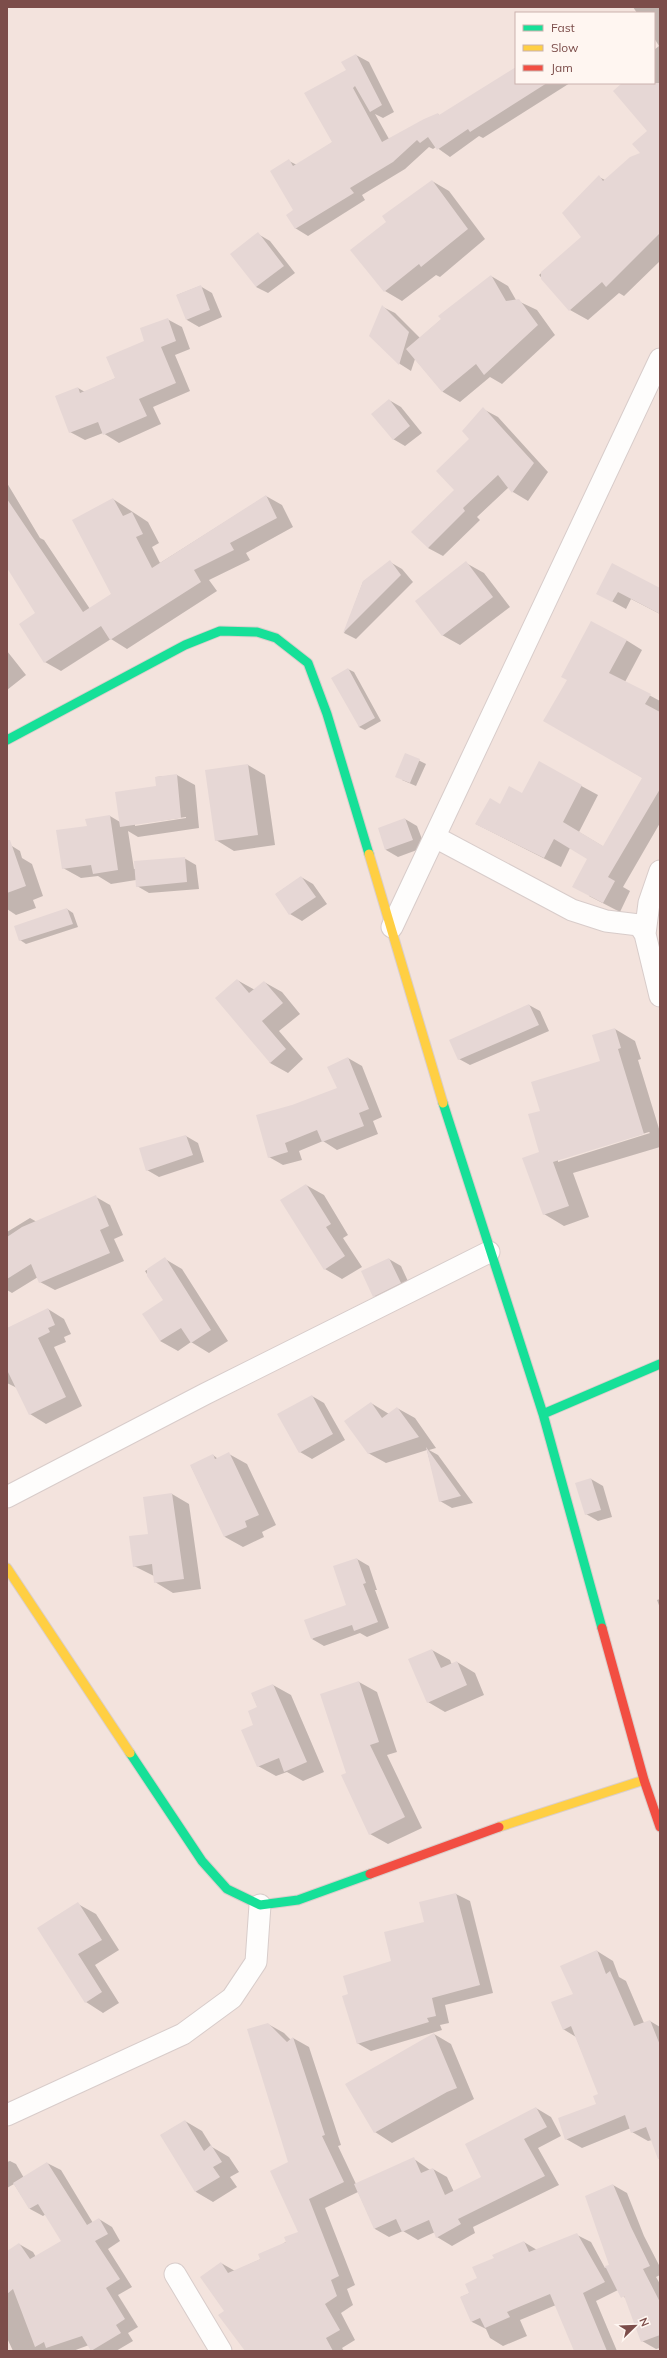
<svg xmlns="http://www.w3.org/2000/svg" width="667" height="2358" viewBox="0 0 667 2358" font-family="Mulish,sans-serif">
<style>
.residential{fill:#f3e3dd;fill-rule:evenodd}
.shadow{fill:#0003;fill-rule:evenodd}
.building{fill:#e6d7d5}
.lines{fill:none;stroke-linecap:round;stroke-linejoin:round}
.street-casing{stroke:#d8ccca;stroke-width:23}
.fast-casing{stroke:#dacecb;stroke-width:11}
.slow-casing{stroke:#dacecb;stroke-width:11}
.jam-casing{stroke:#dacecb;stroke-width:11}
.street{stroke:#fefdfc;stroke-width:21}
.fast{stroke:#16e098;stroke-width:9}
.slow{stroke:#ffcf43;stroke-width:9}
.jam{stroke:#f24e42;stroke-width:9}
</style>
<rect width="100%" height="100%" fill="#f9f1ee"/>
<path class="residential" d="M 7,7 L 660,7 L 660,2351 L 7,2351 ZM 516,13 L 654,13 L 654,83 L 516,83 Z"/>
<path class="shadow" d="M 633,7 L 660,7 L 660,261 L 624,296 L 619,293 L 588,320 L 570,310 L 539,275 L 583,237 L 599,177 L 605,180 L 642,154 L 649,131 L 624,83 L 654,83 L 654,50 L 659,46 L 654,38 L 654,13 L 637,13 Z
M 356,55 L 369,62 L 394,112 L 383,118 L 375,114 L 389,139 L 438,114 L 440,116 L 516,68 L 516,83 L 570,83 L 483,138 L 479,136 L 450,157 L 436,147 L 433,149 L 429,147 L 405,169 L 362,195 L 365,200 L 308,236 L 295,228 L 289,161 L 297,165 L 333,142 L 347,70 Z
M 432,181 L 449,191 L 485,239 L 440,277 L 436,275 L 402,301 L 385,291 L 388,222 Z
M 258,234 L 270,241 L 295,273 L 268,293 L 256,287 Z
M 491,276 L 508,286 L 516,300 L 537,310 L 555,335 L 502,384 L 490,377 L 460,402 L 443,392 L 415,359 L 411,371 L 400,364 L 370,336 L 383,307 L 395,313 L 420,338 Z
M 200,286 L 212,293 L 222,317 L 199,327 L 187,320 L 177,295 Z
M 167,319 L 182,327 L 190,349 L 175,355 L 190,391 L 153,407 L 161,424 L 119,443 L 103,433 L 85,440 L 70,432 L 78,388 L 85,392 L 116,378 Z
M 389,400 L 401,407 L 422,433 L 405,446 L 393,439 Z
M 483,409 L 498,417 L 548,472 L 528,501 L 513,492 L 509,487 L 477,517 L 480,520 L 443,556 L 428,548 L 455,490 L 470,439 Z
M 7,483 L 40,538 L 44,540 L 90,609 L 112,594 L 113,499 L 148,522 L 159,543 L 152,547 L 160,563 L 266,496 L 282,505 L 293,527 L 246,553 L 250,560 L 209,580 L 217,591 L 127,649 L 111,639 L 61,671 L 45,662 L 37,613 L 7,565 Z
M 390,562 L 402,569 L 413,582 L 356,639 L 344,633 L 363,582 Z
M 466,563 L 484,573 L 510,607 L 460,645 L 442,635 Z
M 660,589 L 660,614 L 631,599 L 626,609 L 597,593 Z
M 626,640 L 642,650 L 625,682 L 660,701 L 660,823 L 623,887 L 630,891 L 620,912 L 589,896 L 588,858 L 570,848 L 561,867 L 476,824 L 500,805 L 523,794 L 539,763 L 598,795 L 579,832 L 604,847 L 643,778 L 544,720 Z
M 7,651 L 26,675 L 7,690 Z
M 348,669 L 354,672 L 381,721 L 365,730 L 359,727 Z
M 406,754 L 426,764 L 416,786 L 402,780 Z
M 248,765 L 265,775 L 275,845 L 234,851 L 216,840 Z
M 177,775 L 195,785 L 199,828 L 138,837 L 128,831 L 134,869 L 184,858 L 196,865 L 199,889 L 149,893 L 137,886 L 136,880 L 111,884 L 98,876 L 81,878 L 63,868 L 88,827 L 110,816 L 120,822 L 157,786 L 156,777 ZM 186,817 L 186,818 L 135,826 L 135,824 Z
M 405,819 L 417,826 L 425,847 L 398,857 L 386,850 L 379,829 Z
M 7,843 L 20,851 L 22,858 L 32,864 L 43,896 L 33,900 L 36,908 L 16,915 L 7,909 Z
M 301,877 L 313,884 L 327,904 L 302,921 L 290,914 L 276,894 Z
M 67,909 L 73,913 L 78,927 L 26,944 L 20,940 Z
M 237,980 L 255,990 L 264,982 L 282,992 L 300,1014 L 279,1031 L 303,1059 L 288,1073 L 270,1063 Z
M 529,1005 L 540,1011 L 549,1031 L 470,1065 L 459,1059 Z
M 615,1029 L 635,1041 L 641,1059 L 638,1060 L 660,1132 L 660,1147 L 573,1173 L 589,1217 L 564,1226 L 544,1214 L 541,1111 L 601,1062 ZM 649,1132 L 650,1133 L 558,1162 L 558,1159 Z
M 348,1058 L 362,1066 L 382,1117 L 373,1121 L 378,1134 L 337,1150 L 323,1141 L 299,1151 L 302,1160 L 283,1165 L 269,1157 L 293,1106 L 338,1089 Z
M 186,1136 L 198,1143 L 204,1162 L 159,1177 L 147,1170 Z
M 306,1185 L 324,1195 L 348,1235 L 343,1238 L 362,1267 L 342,1279 L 325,1269 Z
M 96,1197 L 110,1205 L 123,1235 L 114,1239 L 124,1261 L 55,1290 L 40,1282 L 38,1277 L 12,1293 L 7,1290 L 7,1232 L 30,1218 L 37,1222 Z
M 165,1259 L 182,1269 L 228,1341 L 209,1353 L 191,1342 L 178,1351 L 160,1341 L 165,1301 L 145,1271 Z
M 389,1259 L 401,1266 L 412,1290 L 386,1303 L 374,1296 Z
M 48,1309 L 64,1319 L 71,1334 L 64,1337 L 66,1342 L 54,1347 L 82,1406 L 46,1424 L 30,1414 L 17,1388 L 7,1383 L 7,1329 Z
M 312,1396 L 324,1403 L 345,1440 L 312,1459 L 300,1452 Z
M 371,1403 L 389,1414 L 397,1408 L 415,1418 L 436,1448 L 429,1450 L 438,1455 L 473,1503 L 452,1508 L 440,1501 L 427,1450 L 386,1463 L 368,1453 Z
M 229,1454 L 247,1464 L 276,1525 L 262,1532 L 264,1537 L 243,1547 L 225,1537 L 191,1466 L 213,1455 L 218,1459 Z
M 591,1479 L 603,1486 L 612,1517 L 598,1521 L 586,1514 Z
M 172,1494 L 189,1504 L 201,1589 L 173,1593 L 155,1582 L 154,1576 L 134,1566 Z
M 357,1559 L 369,1566 L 377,1590 L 375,1590 L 389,1628 L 367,1637 L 360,1633 L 324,1646 L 312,1639 L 347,1605 Z
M 660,1599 L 660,1608 L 657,1600 Z
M 432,1650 L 450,1660 L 452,1665 L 457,1662 L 475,1673 L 484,1695 L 445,1712 L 428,1702 Z
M 359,1682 L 377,1692 L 397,1752 L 387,1755 L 422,1828 L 388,1844 L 370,1834 L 348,1773 Z
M 273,1685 L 291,1695 L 324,1772 L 303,1781 L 287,1772 L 276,1776 L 258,1766 L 254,1725 L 258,1708 L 252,1694 Z
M 456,1894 L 470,1901 L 493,1993 L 445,2005 L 449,2023 L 440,2025 L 442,2030 L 371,2051 L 357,2043 L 350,1995 L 393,1962 L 425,1923 Z
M 78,1904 L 96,1914 L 119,1950 L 95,1965 L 119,2003 L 103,2013 L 86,2002 L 39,1929 Z
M 597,1951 L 613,1961 L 619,1977 L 626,1981 L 644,2023 L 650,2021 L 660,2027 L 660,2162 L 652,2140 L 648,2141 L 632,2132 L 631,2128 L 582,2148 L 566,2139 L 598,2105 L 599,2094 L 576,2037 L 563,2029 L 574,1994 Z
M 268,2024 L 284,2033 L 291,2040 L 293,2038 L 309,2047 L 341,2145 L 338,2146 L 356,2184 L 414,2159 L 430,2170 L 433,2169 L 447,2177 L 454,2192 L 483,2178 L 536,2108 L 551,2117 L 561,2136 L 538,2148 L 559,2185 L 473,2227 L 475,2233 L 452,2246 L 437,2237 L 435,2232 L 418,2240 L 403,2231 L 389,2237 L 375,2229 L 358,2192 L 325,2208 L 355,2285 L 347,2289 L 353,2305 L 341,2313 L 355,2340 L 342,2348 L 344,2351 L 247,2351 L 225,2311 L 221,2263 L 235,2271 L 261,2259 L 300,2232 Z
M 434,2034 L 451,2044 L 474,2099 L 392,2143 L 375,2132 Z
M 185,2121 L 202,2131 L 212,2147 L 229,2157 L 239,2172 L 230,2177 L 237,2187 L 213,2202 L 196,2192 L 161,2135 Z
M 10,2161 L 16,2164 L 24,2178 L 47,2163 L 61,2170 L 93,2223 L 99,2219 L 112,2227 L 120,2241 L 108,2249 L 132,2287 L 118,2295 L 138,2327 L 128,2333 L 133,2341 L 116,2351 L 94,2351 L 89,2345 L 73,2351 L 13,2351 L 7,2338 L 7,2253 L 19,2244 L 33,2252 L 36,2257 L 63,2241 L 46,2214 L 43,2216 L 30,2209 L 14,2184 L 7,2188 L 7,2162 Z
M 613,2185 L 627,2193 L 644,2236 L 660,2267 L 660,2275 L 656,2277 L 660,2284 L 660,2348 L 656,2349 L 642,2341 L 626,2299 L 618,2290 L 596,2301 L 617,2351 L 575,2351 L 556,2305 L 520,2320 L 527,2336 L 503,2346 L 490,2338 L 486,2329 L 472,2322 L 461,2297 L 470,2293 L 478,2279 L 495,2259 L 524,2242 L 537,2250 L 577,2235 L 591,2242 L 605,2268 L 610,2265 Z"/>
<path class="building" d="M 356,54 L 382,105 L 370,112 L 355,86 L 353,88 L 382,142 L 424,119 L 438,113 L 439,115 L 516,67 L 516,83 L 547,83 L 470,132 L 468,129 L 437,150 L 428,137 L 420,143 L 417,140 L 393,162 L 350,188 L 354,193 L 295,229 L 286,215 L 293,210 L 270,171 L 289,159 L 293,166 L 332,142 L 304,93 L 346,70 L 341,62 Z
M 622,83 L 660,83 L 660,233 L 606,287 L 602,282 L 569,311 L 541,279 L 541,272 L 581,237 L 562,213 L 599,175 L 603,181 L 630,157 L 640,153 L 632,144 L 647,131 L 613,91 Z
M 432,180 L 468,229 L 421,267 L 419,264 L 384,292 L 350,250 L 386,222 L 382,216 Z
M 258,232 L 284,266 L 256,287 L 230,254 Z
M 491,275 L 506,301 L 519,299 L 538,325 L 484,375 L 476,364 L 442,392 L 406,349 L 441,319 L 438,316 Z
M 201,285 L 210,310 L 186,320 L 176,295 Z
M 382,305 L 409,332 L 399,365 L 369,336 Z
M 168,318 L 176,341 L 161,347 L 176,383 L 139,399 L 147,416 L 103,435 L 98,422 L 69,433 L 55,396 L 78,387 L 80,393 L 115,378 L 106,357 L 144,341 L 140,328 Z
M 389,399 L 410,426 L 393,440 L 371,414 Z
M 483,407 L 534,463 L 512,493 L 498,475 L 463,508 L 465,511 L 428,548 L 411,532 L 454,490 L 436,471 L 469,439 L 462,431 Z
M 266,495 L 277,518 L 230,543 L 234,550 L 194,570 L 201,582 L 110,640 L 101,626 L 44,663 L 19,624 L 35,613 L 7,568 L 7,499 L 83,612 L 111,594 L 72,520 L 113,498 L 123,516 L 132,512 L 143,534 L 136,537 L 152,568 Z
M 390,560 L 401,575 L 343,633 L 363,581 Z
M 466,561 L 493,597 L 442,636 L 415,601 Z
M 612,563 L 660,588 L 660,614 L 618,592 L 612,602 L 596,594 Z
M 591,621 L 627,640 L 609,673 L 651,694 L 645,704 L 660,712 L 660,789 L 608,877 L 615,881 L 603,903 L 572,887 L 587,859 L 554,839 L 544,858 L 475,824 L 490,798 L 500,804 L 509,786 L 522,793 L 539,761 L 582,785 L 563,822 L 603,846 L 642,778 L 543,721 L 567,680 L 561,677 Z
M 348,668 L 375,718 L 359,727 L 331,678 Z
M 405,753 L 420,759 L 410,783 L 395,777 Z
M 248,764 L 258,835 L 215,841 L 205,770 Z
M 177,774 L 181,818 L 120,827 L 115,792 L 156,786 L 155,777 Z
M 110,815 L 118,870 L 93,874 L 91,865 L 62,869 L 56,830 L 87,826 L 85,819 Z
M 405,818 L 413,840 L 385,850 L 378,828 Z
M 7,840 L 10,840 L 26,886 L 7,893 Z
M 185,857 L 187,882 L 136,887 L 134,861 Z
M 301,876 L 316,897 L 289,915 L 275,894 Z
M 67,908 L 73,924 L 19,941 L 14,926 Z
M 237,979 L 249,993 L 264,981 L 283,1003 L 262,1021 L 286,1049 L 270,1063 L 215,998 Z
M 529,1004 L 539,1025 L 458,1060 L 449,1040 Z
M 615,1028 L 621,1048 L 618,1049 L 644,1134 L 553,1162 L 569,1206 L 543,1215 L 522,1158 L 539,1152 L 528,1114 L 540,1111 L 531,1082 L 600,1061 L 592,1035 Z
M 348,1057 L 369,1109 L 359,1113 L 364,1126 L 322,1142 L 317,1130 L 285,1143 L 288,1152 L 268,1158 L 256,1115 L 292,1105 L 337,1088 L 327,1067 Z
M 186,1135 L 193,1155 L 146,1171 L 139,1148 Z
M 306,1184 L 331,1224 L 326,1227 L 345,1256 L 324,1270 L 280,1200 Z
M 96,1195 L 109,1226 L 100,1230 L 110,1253 L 39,1283 L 31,1264 L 7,1279 L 7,1237 L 22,1227 Z
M 165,1257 L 211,1330 L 191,1343 L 181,1328 L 160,1341 L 142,1314 L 163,1300 L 147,1276 L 147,1269 Z
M 389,1258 L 401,1283 L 373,1297 L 361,1271 Z
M 48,1308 L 55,1325 L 48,1328 L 50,1332 L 38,1338 L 66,1397 L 29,1415 L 7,1370 L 7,1328 Z
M 312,1395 L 333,1434 L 299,1453 L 277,1414 Z
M 371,1402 L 382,1418 L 397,1407 L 419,1437 L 368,1454 L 344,1421 Z
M 426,1447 L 461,1496 L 439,1502 Z
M 229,1452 L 259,1515 L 245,1521 L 247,1527 L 224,1537 L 190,1465 L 213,1454 L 215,1459 Z
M 591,1478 L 601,1510 L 585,1515 L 575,1483 Z
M 172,1493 L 184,1579 L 154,1583 L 152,1564 L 133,1567 L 129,1536 L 148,1534 L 143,1497 Z
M 357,1558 L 366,1583 L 363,1584 L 378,1622 L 354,1631 L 352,1625 L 311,1639 L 304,1620 L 346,1605 L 333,1566 Z
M 432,1649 L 441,1668 L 457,1661 L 467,1685 L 427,1703 L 408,1659 Z
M 359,1681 L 379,1742 L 370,1745 L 405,1817 L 369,1835 L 341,1775 L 346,1773 L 320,1694 Z
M 273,1684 L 307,1762 L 284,1772 L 279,1758 L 257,1767 L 241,1730 L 253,1725 L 248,1711 L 257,1707 L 251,1693 Z
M 456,1893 L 480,1985 L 432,1998 L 436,2016 L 427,2018 L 429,2022 L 357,2044 L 342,1996 L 348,1994 L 343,1976 L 391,1961 L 384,1932 L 424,1922 L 419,1902 Z
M 78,1902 L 102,1940 L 78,1954 L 102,1992 L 85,2003 L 37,1928 Z
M 597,1950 L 606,1974 L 610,1971 L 634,2026 L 650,2020 L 660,2045 L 660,2159 L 658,2159 L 646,2127 L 631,2133 L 625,2115 L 565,2140 L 558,2118 L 596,2104 L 593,2096 L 598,2094 L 571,2026 L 563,2030 L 551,2002 L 573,1994 L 560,1966 Z
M 268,2023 L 287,2042 L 293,2037 L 325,2135 L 322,2136 L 344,2182 L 309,2199 L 339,2276 L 331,2280 L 337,2296 L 325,2304 L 340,2330 L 326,2338 L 333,2351 L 245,2351 L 218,2315 L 224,2311 L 200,2277 L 221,2262 L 228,2273 L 260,2259 L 258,2254 L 286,2242 L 284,2237 L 298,2232 L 270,2171 L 288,2162 L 247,2029 Z
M 434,2033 L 457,2088 L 447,2092 L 374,2133 L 345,2084 Z
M 536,2107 L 547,2127 L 524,2139 L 545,2176 L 458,2219 L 461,2224 L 436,2238 L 429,2220 L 402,2232 L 396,2219 L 374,2229 L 354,2184 L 414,2157 L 421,2173 L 433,2168 L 445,2195 L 481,2177 L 465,2144 Z
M 185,2120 L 204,2151 L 211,2145 L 222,2162 L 213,2167 L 220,2177 L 195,2192 L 160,2135 Z
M 47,2162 L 87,2225 L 99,2218 L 108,2234 L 95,2241 L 120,2279 L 106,2288 L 125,2319 L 116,2325 L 121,2333 L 91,2351 L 82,2336 L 46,2348 L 44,2342 L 35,2347 L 13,2289 L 7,2294 L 7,2251 L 19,2243 L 30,2259 L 61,2241 L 38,2204 L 29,2209 L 13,2183 Z
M 613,2184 L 631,2227 L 650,2266 L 643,2269 L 660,2302 L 660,2335 L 641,2342 L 624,2296 L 621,2298 L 605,2266 L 609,2265 L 585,2196 Z
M 577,2233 L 605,2282 L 583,2293 L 607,2351 L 574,2351 L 550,2294 L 507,2312 L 510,2317 L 485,2328 L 480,2318 L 471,2322 L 460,2297 L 469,2293 L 465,2284 L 477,2278 L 472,2267 L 494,2258 L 492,2255 L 524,2241 L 529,2252 Z"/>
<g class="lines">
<defs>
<path id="street" d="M 435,837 L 572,910 L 606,921 L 639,925 L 645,934
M 660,871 L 649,903 L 645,934 L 660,996
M 392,927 L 660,359
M 7,1497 L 205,1394 L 489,1252
M 7,2115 L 183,2034 L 232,1998 L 256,1962 L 260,1905
M 175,2274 L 221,2351"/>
<path id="fast" d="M 7,740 L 185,645 L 220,631 L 257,632 L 276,638 L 308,663 L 327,714 L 369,854
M 443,1103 L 543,1414 L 602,1628
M 543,1414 L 660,1364
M 130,1753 L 202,1861 L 227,1889 L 260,1905 L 298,1900 L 370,1874"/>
<path id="slow" d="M 369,854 L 443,1103
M 7,1568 L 130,1753
M 499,1827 L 644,1780"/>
<path id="jam" d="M 602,1628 L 644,1780 L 660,1827
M 370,1874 L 499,1827"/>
</defs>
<use href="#street" class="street-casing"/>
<use href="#fast" class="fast-casing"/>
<use href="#slow" class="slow-casing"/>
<use href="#jam" class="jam-casing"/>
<use href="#street" class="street"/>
<use href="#fast" class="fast"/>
<use href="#slow" class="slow"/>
<use href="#jam" class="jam"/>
</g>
<rect width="667" height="2358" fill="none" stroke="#7c4d4a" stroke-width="16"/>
<rect x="515" y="12" width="140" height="72" fill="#fff6f1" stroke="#cbb2ae"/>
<rect x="523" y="25" width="20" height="6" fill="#16e098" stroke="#cbb2ae"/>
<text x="551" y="32" font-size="12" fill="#7c4d4a">Fast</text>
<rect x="523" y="45" width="20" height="6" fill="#ffcf43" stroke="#cbb2ae"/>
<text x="551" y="52" font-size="12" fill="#7c4d4a">Slow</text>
<rect x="523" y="65" width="20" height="6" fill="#f24e42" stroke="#cbb2ae"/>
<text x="551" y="72" font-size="12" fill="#7c4d4a">Jam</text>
<g transform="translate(635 2326) rotate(67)" stroke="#fff6f1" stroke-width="3" paint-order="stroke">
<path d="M0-3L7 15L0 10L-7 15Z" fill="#7c4d4a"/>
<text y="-6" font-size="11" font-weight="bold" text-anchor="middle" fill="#7c4d4a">N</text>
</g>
</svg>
